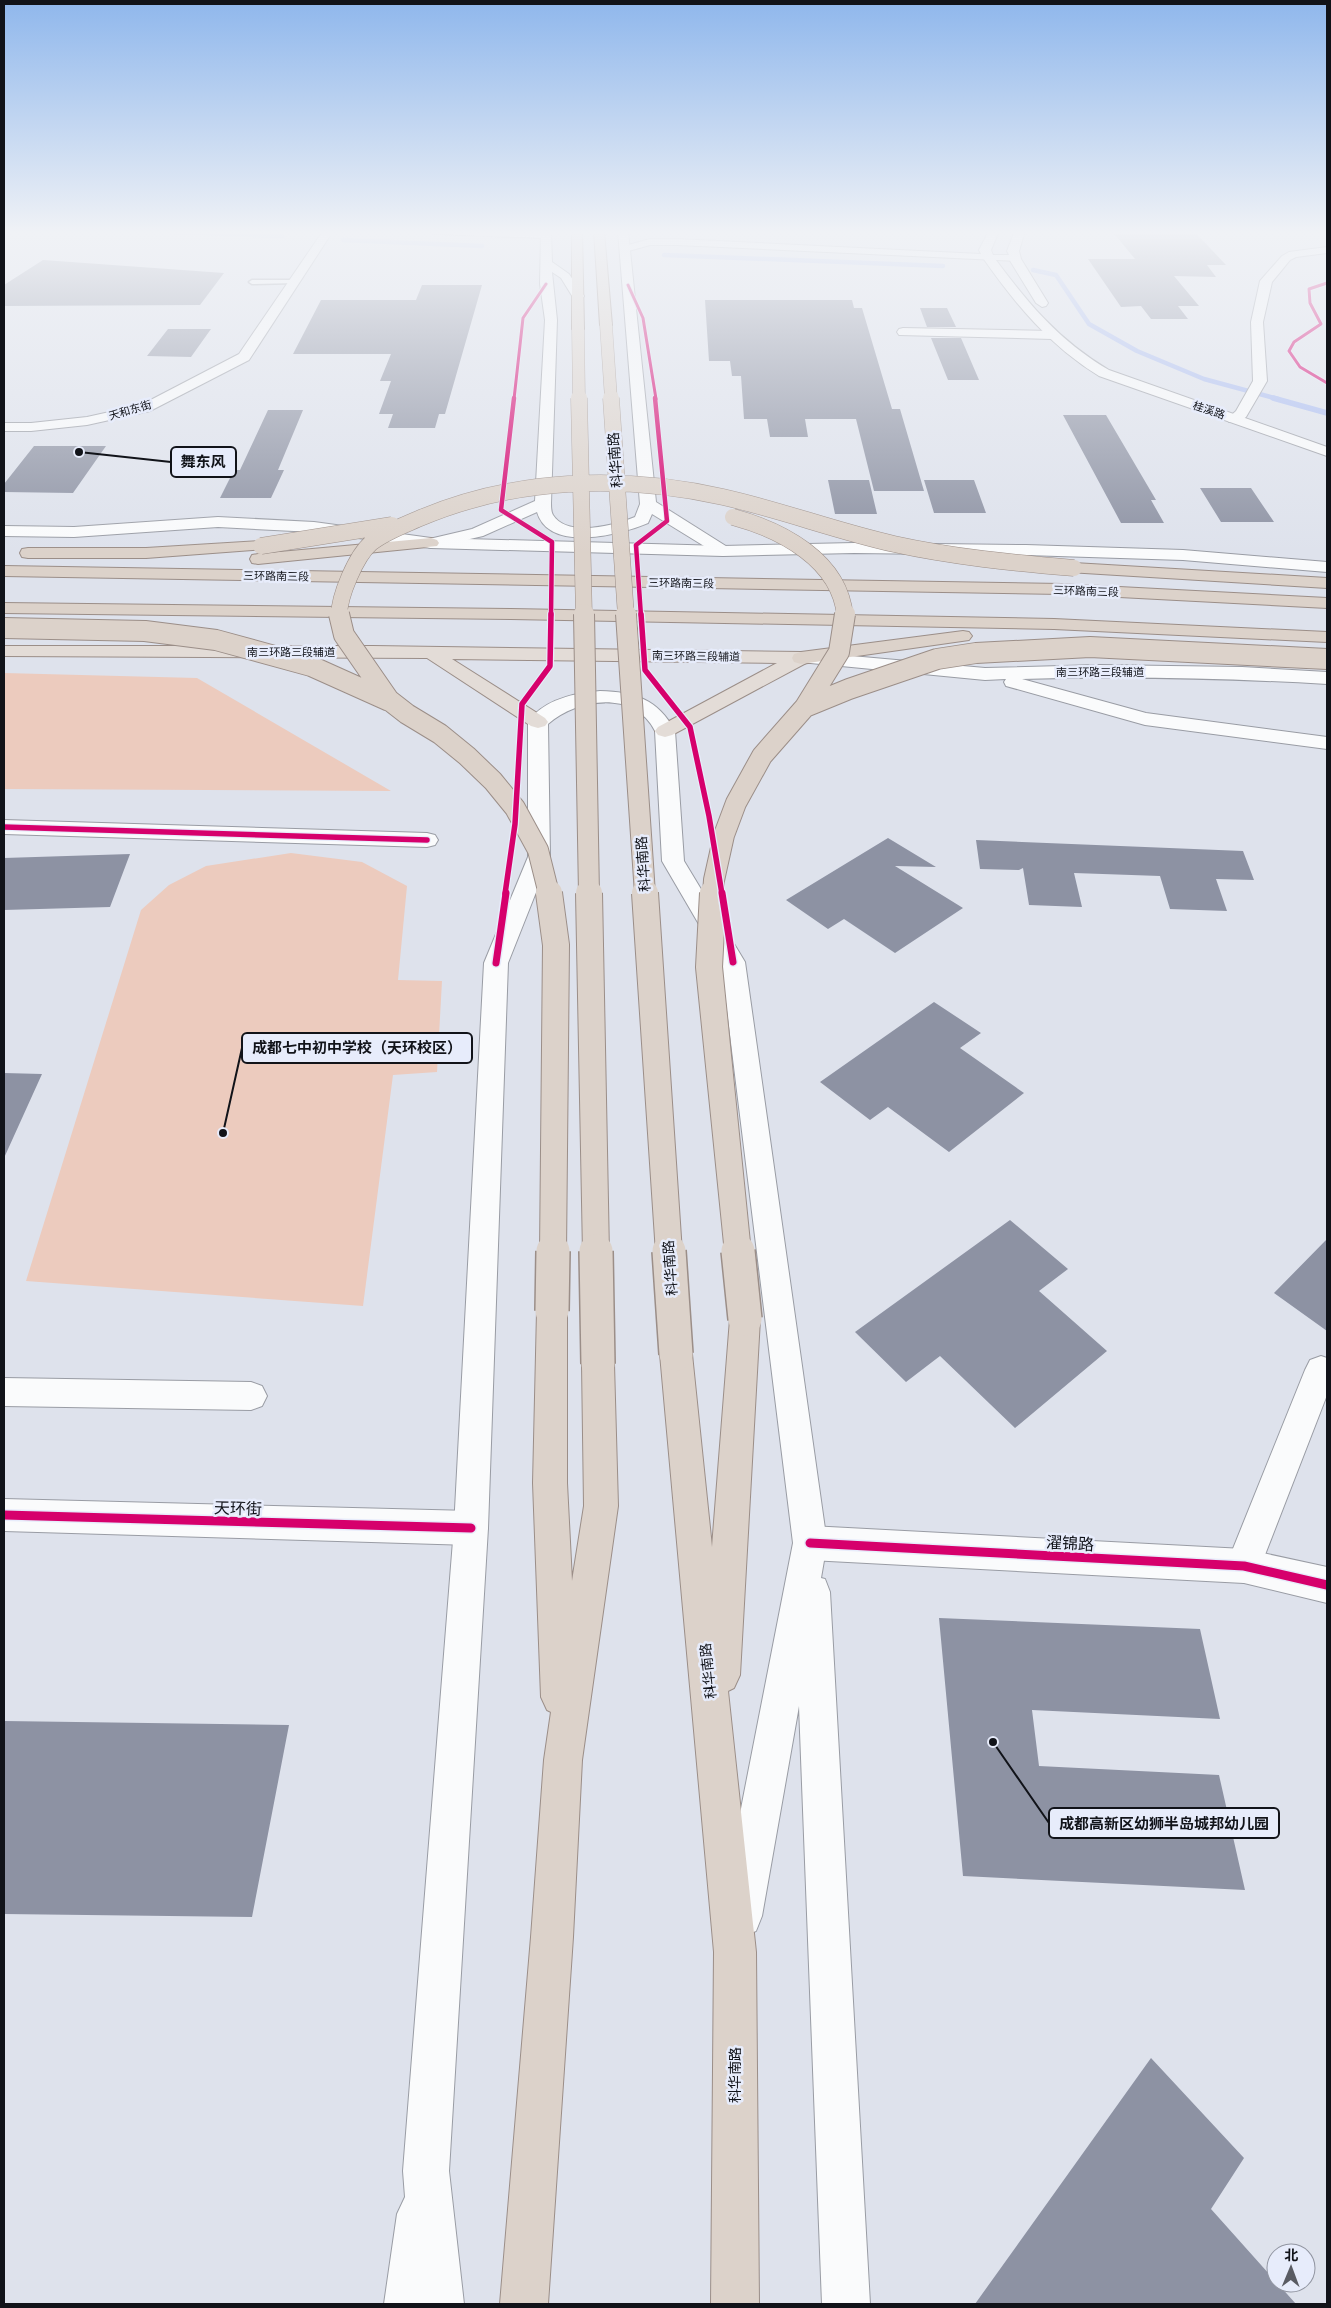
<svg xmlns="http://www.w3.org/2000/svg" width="1331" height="2308" viewBox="0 0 1331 2308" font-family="'Fira Sans Condensed','Noto Sans SC',sans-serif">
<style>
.green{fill:#eccbbe}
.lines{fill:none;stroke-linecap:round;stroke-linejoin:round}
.stream-far1{stroke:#a9bbf1;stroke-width:4.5}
.stream{stroke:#a9bbf1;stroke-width:5.5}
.building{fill:#8d92a3}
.service-casing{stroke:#999ca4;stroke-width:3}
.minor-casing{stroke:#999ca4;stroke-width:2}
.tertiary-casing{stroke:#999ca4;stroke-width:2}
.secondary-casing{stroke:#999ca4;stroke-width:2}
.primary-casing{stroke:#9b8e88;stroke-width:2}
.trunk-casing{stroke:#9b8e88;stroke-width:2}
.service{fill:#fafbfc;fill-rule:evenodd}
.minor{fill:#fafbfc;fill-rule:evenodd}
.tertiary{fill:#fafbfc;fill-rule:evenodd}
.secondary{fill:#fafbfc;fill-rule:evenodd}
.primary{fill:#e3dcd7;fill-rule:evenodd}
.trunk{fill:#dcd2ca;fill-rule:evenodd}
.trunk-bridge-far4-casing{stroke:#9b8e88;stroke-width:13;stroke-linecap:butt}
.trunk-bridge-far3-casing{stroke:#9b8e88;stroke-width:17;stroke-linecap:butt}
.trunk-bridge-far2-casing{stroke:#9b8e88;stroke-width:22;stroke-linecap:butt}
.trunk-bridge-far1-casing{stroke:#9b8e88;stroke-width:28;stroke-linecap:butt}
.trunk-bridge-casing{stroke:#9b8e88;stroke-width:36;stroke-linecap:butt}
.trunk-bridge-far4{stroke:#dcd2ca;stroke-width:12}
.trunk-bridge-far3{stroke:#dcd2ca;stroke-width:16}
.trunk-bridge-far2{stroke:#dcd2ca;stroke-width:20}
.trunk-bridge-far1{stroke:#dcd2ca;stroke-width:26}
.trunk-bridge{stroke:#dcd2ca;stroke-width:33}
.cycleway-far4-casing{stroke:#e7ecfb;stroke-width:4.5}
.cycleway-far3-casing{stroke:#e7ecfb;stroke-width:6}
.cycleway-far2-casing{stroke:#e7ecfb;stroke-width:8}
.cycleway-far1-casing{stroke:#e7ecfb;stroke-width:10}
.cycleway-casing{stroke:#e7ecfb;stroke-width:12}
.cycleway-far4{stroke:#d6006c;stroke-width:3}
.cycleway-far3{stroke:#d6006c;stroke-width:4.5}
.cycleway-far2{stroke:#d6006c;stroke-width:5.5}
.cycleway-far1{stroke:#d6006c;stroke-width:7}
.cycleway{stroke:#d6006c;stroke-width:9}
.labels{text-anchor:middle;stroke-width:5;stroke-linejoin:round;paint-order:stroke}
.far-street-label{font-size:11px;fill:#111319;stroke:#e7ecfb}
.street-label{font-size:14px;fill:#111319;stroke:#e7ecfb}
.near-street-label{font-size:16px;fill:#111319;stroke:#e7ecfb}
.leader{fill:none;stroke:#111319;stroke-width:2}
.callout-dot{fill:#111319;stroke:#e7ecfb;stroke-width:2}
.callout{fill:#e7ecfb;stroke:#111319;stroke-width:2}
.callout-label{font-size:15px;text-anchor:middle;font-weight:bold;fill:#111319}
</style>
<rect width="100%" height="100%" fill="#dee2ec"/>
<path class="green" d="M 4,673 L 197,678 L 391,791 L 4,789 Z
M 291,853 L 362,862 L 407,886 L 398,980 L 442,981 L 437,1072 L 393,1075 L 363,1306 L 26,1281 L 141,910 L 169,885 L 206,866 Z"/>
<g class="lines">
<path class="stream-far1" d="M 148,231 L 282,236
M 343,240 L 482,246
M 664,255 L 943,266
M 1033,270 L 1056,275 L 1089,324 L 1137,351 L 1204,379 L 1278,399"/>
<path class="stream" d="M 1273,398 L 1327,413"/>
</g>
<path class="building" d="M 1112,231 L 1194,231 L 1226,265 L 1207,265 L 1216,277 L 1174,276 L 1199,306 L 1178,306 L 1188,319 L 1151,319 L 1141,306 L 1121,307 L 1088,259 L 1135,259 Z
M 43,260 L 224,273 L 200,305 L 4,306 L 4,285 Z
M 422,285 L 482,285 L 445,414 L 439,414 L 435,428 L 388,428 L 393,414 L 379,414 L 391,381 L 380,381 L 391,354 L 293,354 L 321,300 L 416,300 Z
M 705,300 L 852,300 L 854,308 L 862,308 L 892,409 L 900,409 L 924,491 L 874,491 L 856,419 L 805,419 L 808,437 L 770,437 L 767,419 L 744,419 L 741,376 L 732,376 L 730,361 L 709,361 Z
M 920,308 L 947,308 L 956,327 L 927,327 Z
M 168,329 L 211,329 L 191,357 L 147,356 Z
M 931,338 L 961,338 L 979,380 L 948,380 Z
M 268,410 L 303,410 L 278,470 L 284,470 L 271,498 L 220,498 L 234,470 L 240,470 Z
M 1063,415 L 1106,415 L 1156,500 L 1151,500 L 1164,523 L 1121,523 Z
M 34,446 L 106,446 L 73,493 L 4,492 L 4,484 Z
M 828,480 L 869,480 L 877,514 L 835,514 Z
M 924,480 L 974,480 L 986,513 L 934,513 Z
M 1200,488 L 1251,488 L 1274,522 L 1221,522 Z
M 888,838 L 936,867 L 895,866 L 963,908 L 895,953 L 844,919 L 828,929 L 786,900 Z
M 976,840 L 1243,851 L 1254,880 L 1216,879 L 1227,911 L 1170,909 L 1160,876 L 1074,873 L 1082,907 L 1029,905 L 1023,868 L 1019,870 L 980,869 Z
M 130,854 L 110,907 L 4,910 L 4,858 Z
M 934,1002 L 981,1033 L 960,1048 L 1024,1093 L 949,1152 L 888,1107 L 870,1120 L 820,1082 Z
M 4,1073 L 42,1074 L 4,1158 Z
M 1010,1220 L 1068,1269 L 1039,1291 L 1107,1351 L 1015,1428 L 940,1356 L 906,1382 L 855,1332 Z
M 1327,1239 L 1327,1331 L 1274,1293 Z
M 939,1618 L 1200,1629 L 1220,1719 L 1032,1710 L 1039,1766 L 1219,1775 L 1245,1890 L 963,1876 Z
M 4,1721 L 289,1725 L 252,1917 L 4,1914 Z
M 1151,2058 L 1244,2158 L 1211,2209 L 1296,2304 L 975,2304 Z"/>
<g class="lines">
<defs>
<path id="service" d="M 294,280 L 297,282 L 296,283 L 252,284 L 249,282 L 252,280 Z"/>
<path id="minor" d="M 1327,247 L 1327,253 L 1296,257 L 1290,260 L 1272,282 L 1263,322 L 1267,381 L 1246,417 L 1239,422 L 1229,422 L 1227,419 L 1236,411 L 1253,381 L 1251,322 L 1260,281 L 1282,256 L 1289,252 Z
M 903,328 L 1052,331 L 1058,335 L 1052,339 L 899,335 L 897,332 L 899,329 Z
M 4,820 L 427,833 L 435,835 L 438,840 L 435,845 L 427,847 L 4,834 Z
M 1321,1356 L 1327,1358 L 1327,1395 L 1256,1578 L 1244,1583 L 1232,1578 L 1226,1566 L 1305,1370 L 1310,1360 Z
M 4,1378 L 251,1382 L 262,1386 L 267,1396 L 262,1406 L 251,1410 L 4,1406 Z"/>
<path id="tertiary" d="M 323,231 L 333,231 L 249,360 L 150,411 L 87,425 L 31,431 L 4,431 L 4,423 L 31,423 L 87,417 L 141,405 L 239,354 Z
M 541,231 L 551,231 L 552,262 L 569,274 L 584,296 L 582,299 L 574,299 L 561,278 L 552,272 L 557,320 L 551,503 C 551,506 551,512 553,515 C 567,538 616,525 635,517 L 640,504 L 618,231 L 628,231 L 656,502 L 729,548 L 731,551 L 729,554 L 717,554 L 652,514 L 648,523 C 620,535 549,553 537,512 L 483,536 L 431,548 L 425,546 L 423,543 L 425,540 L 472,529 L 535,501 L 545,320 L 540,284 Z
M 989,255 L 993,256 C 1027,302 1058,340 1109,370 L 1327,447 L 1327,456 L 1099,376 C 1050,346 1016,305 983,258 Z
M 1015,256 L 1021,259 L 1048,303 L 1046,306 L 1042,307 L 1036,303 L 1009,259 Z
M 4,1499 L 471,1511 L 483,1516 L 488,1528 L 483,1540 L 471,1545 L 4,1531 Z
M 810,1526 L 1244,1549 L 1327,1567 L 1327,1603 L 1244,1583 L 810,1560 L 798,1555 L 793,1543 L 798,1531 Z"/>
<path id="secondary" d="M 430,231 C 447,231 541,227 549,235 L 544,238 L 435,234 Z
M 989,231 L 999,231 L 991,250 L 993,255 L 1009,255 L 1007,251 L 1015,231 L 1025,231 L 1019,251 L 1021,259 L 1019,261 L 677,245 L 650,245 L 625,252 L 620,249 L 621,247 L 650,239 L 677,239 L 981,254 L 979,250 Z
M 218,517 L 314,522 L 431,538 L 723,546 L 854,543 L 1026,545 L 1183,550 L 1327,562 L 1327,572 L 1183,560 L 1026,555 L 854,553 L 723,556 L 431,548 L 314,532 L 218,527 L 74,537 L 4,536 L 4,526 L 74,527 Z
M 807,652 L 985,668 L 1099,665 L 1242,667 L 1327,672 L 1327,684 C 1225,678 1124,676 1022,679 L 1146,713 L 1327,737 L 1327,749 L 1145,725 L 1006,686 L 1004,682 L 1006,679 L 985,680 L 800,662 L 798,658 L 800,654 Z
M 600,691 C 635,692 658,699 675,731 L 684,861 L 745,962 L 827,1543 L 821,1578 L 825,1579 L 830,1592 L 870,2304 L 822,2304 L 799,1706 L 762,1916 L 756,1931 L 741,1937 L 726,1931 L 720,1916 L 793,1543 L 721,962 L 662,861 L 655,731 C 634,690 578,698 548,724 L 550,857 L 508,963 L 488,1528 L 449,2171 L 464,2304 L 384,2304 L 397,2214 L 405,2197 L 403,2171 L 454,1528 L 484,963 L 528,857 L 528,722 C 544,699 575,693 600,691 Z"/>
<path id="primary" d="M 4,646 L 373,646 L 801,652 L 808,654 L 810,658 L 808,662 L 672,735 L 665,737 L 658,735 L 655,731 L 658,727 L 777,663 L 452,659 L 545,718 L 548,722 L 545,726 L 538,728 L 531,726 L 427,658 L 4,656 Z"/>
<path id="trunk" d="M 572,231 L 582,231 L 584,329 L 578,333 L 572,329 Z
M 594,231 L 604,231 L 612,325 L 606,329 L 600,325 Z
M 431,538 L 437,540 L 439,543 L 437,546 L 258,564 L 252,563 L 250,559 L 252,555 L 258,554 Z
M 261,541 L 267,543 L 269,546 L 267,549 L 146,558 L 28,558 L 22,557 L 20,553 L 22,549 L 28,548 L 146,548 Z
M 1074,563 L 1327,578 L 1327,588 L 1068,572 L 1066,568 L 1068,564 Z
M 4,566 L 1062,584 L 1327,598 L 1327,608 L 1062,594 L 4,576 Z
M 4,603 L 511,609 L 1054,619 L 1327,632 L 1327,642 L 1054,629 L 511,619 L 4,613 Z
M 963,631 L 969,632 L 972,636 L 969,640 L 801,664 L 794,662 L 792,658 L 794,654 L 801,652 Z
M 552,1298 L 563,1302 L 567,1311 L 567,1483 L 572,1581 L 584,1506 L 582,1364 L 587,1354 L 598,1350 L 609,1354 L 614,1364 L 618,1506 L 582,1760 L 573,1937 L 548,2304 L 500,2304 L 531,1937 L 544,1760 L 551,1712 L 547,1710 L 541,1697 L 533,1483 L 537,1311 L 541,1302 Z
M 745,1306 L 756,1310 L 760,1319 L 740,1675 L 734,1688 L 728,1691 L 756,1952 L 759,2304 L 711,2304 L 714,1952 L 660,1354 L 665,1344 L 676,1340 L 687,1344 L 692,1354 L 712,1547 L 730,1319 L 734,1310 Z"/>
</defs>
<use href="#service" class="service-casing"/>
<use href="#minor" class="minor-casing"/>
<use href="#tertiary" class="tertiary-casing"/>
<use href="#secondary" class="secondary-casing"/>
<use href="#primary" class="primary-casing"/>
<use href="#trunk" class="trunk-casing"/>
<use href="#service" class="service"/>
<use href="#minor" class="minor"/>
<use href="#tertiary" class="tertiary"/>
<use href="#secondary" class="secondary"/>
<use href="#primary" class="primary"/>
<use href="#trunk" class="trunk"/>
<defs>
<path id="trunk-bridge-far4" d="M 606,325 L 611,399
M 578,329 L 579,399"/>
<path id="trunk-bridge-far3" d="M 579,398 L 584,616
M 611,398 L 626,616
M 733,517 C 781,530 840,560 845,616
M 261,546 L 392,525
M 339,616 C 339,596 356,556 371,543 C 385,532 402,526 418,519 C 514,478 621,474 723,497 C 781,510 836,531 894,544 C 953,557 1014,563 1074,568"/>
<path id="trunk-bridge-far2" d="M 339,614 L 344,635 L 389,700 L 407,714 L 440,734 L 467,756 L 493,781 L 515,808 L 538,850 L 549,894
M 584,614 L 589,894
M 626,614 L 645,894
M 4,628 L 145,631 L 216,640 L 311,666 L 389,701
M 805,707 L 849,689 L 937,659 L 976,653 L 1090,647 L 1327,659
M 713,894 L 714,880 L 724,835 L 736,803 L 762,756 L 805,707 L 839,652 L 845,614"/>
<path id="trunk-bridge-far1" d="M 549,893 L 556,945 L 553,1253
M 589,893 L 596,1253
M 645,893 L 669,1253
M 713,893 L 709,967 L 738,1253"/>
<path id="trunk-bridge" d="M 596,1251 L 598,1364
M 669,1251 L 676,1354
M 738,1251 L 745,1319
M 552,1311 L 553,1251"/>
</defs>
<use href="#trunk-bridge-far4" class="trunk-bridge-far4-casing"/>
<use href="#trunk-bridge-far3" class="trunk-bridge-far3-casing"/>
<use href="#trunk-bridge-far2" class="trunk-bridge-far2-casing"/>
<use href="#trunk-bridge-far1" class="trunk-bridge-far1-casing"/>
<use href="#trunk-bridge" class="trunk-bridge-casing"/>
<use href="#trunk-bridge-far4" class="trunk-bridge-far4"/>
<use href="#trunk-bridge-far3" class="trunk-bridge-far3"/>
<use href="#trunk-bridge-far2" class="trunk-bridge-far2"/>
<use href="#trunk-bridge-far1" class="trunk-bridge-far1"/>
<use href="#trunk-bridge" class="trunk-bridge"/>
<defs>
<path id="cycleway-far4" d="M 1327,283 L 1309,289 L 1310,303 L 1321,324 L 1294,342 L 1289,351 L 1300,367 L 1327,383
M 628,285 L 643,318 L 656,399
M 514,399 L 523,318 L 546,284"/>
<path id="cycleway-far3" d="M 514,398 L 501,510 L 552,542 L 551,616
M 641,616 L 636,545 L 667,521 L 655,398"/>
<path id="cycleway-far2" d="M 641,614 L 645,670 L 690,727 L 709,816 L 722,894
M 4,827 L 427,840
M 505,894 L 515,824 L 522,704 L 550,666 L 551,614"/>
<path id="cycleway-far1" d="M 722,893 L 733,962
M 496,963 L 506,893"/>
<path id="cycleway" d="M 4,1515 L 471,1528
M 810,1543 L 1244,1566 L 1327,1585"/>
</defs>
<use href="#cycleway-far4" class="cycleway-far4-casing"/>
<use href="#cycleway-far3" class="cycleway-far3-casing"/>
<use href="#cycleway-far2" class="cycleway-far2-casing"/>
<use href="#cycleway-far1" class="cycleway-far1-casing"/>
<use href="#cycleway" class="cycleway-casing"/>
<use href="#cycleway-far4" class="cycleway-far4"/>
<use href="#cycleway-far3" class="cycleway-far3"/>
<use href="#cycleway-far2" class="cycleway-far2"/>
<use href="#cycleway-far1" class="cycleway-far1"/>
<use href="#cycleway" class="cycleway"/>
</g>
<linearGradient id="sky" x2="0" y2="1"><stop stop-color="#8fb7ec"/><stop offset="0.42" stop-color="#f0f2f6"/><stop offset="1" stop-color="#f0f2f6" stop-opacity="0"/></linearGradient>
<rect width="1331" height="554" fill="url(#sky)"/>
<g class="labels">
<g class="far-street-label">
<text transform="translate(130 410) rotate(-16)" y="4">天和东街</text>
<text transform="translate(1209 410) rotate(19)" y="4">桂溪路</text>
<text transform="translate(276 576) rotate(1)" y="4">三环路南三段</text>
<text transform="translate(681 583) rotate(1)" y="4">三环路南三段</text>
<text transform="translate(1086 591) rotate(2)" y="4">三环路南三段</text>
<text x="291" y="656">南三环路三段辅道</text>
<text transform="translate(696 656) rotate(1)" y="4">南三环路三段辅道</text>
<text x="1100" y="676">南三环路三段辅道</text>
</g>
<g class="street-label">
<text transform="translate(615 460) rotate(-94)" y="5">科华南路</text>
<text transform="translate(643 864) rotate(-94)" y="5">科华南路</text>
<text transform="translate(670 1268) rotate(-94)" y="5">科华南路</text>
<text transform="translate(708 1671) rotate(-96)" y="5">科华南路</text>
<text transform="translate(735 2075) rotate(-90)" y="5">科华南路</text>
</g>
<g class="near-street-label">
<text transform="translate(238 1508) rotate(2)" y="6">天环街</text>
<text transform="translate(1070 1543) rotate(3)" y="6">濯锦路</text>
</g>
</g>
<path class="leader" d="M79 452L171 462M223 1133L242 1048M993 1742L1049 1823"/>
<g class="callout-dot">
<circle cx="79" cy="452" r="5"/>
<circle cx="223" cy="1133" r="5"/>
<circle cx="993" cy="1742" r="5"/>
</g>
<g class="callout">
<rect x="171" y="447" width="65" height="30" rx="5"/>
<rect x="242" y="1033" width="230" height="30" rx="5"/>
<rect x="1049" y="1808" width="230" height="30" rx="5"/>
</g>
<g class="callout-label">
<text x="203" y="467">舞东风</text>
<text x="357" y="1053">成都七中初中学校（天环校区）</text>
<text x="1164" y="1829">成都高新区幼狮半岛城邦幼儿园</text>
</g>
<rect width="1331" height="2308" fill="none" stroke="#111319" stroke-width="10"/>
<g transform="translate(1291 2268) rotate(1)"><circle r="24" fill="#e7ecfb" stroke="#9195a1"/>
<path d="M0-4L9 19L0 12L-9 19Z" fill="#595b63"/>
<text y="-8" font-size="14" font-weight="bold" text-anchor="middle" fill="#111319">北</text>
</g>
</svg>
